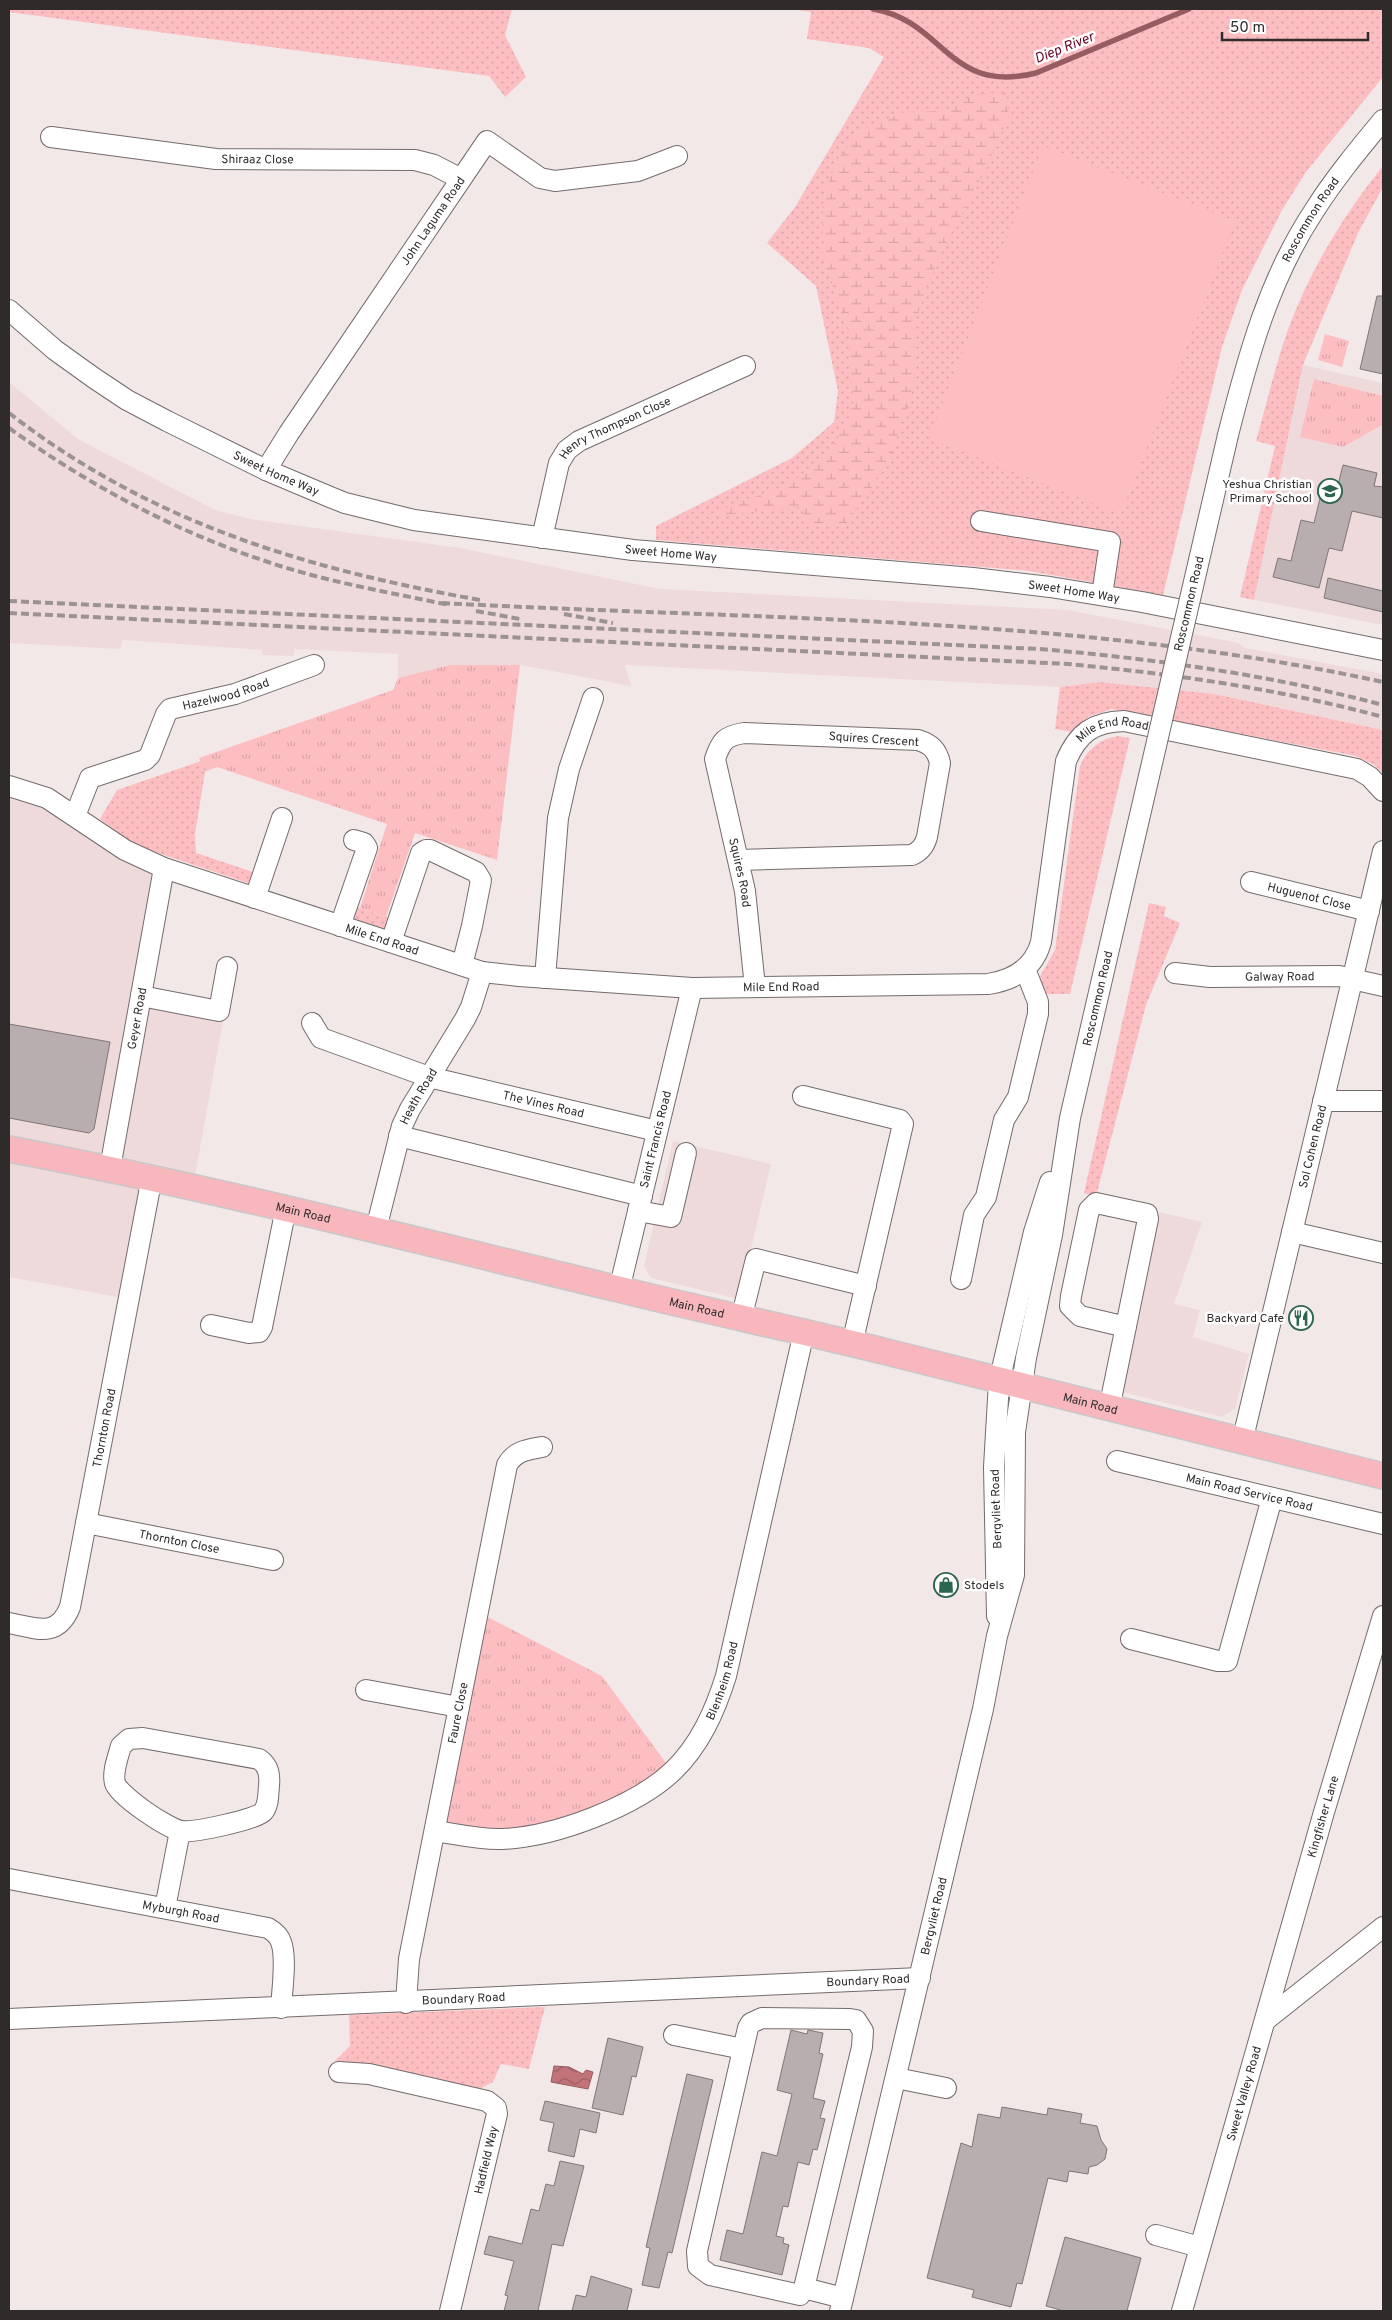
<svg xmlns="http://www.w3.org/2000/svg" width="1392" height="2320" viewBox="0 0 1392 2320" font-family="Overpass,sans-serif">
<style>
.built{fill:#eedadb}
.grass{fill:url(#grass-dots)}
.wetland{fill:url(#wetland-marsh)}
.park{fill:url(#park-tufts)}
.garden{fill:#fdbec2}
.water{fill:url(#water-waves);stroke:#955d62}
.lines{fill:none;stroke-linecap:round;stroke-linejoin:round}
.stream{stroke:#955d62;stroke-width:5.5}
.building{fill:#b9aeaf;stroke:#7f7676}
.minor-casing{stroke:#746b6b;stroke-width:22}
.major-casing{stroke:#c9c8c8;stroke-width:28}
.minor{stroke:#fff;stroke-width:20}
.major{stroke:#f7b7bd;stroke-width:25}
.rail{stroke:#9b9393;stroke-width:4;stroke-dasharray:8 4;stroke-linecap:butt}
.minor-bridge-casing{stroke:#746b6b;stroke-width:22;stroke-linecap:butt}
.minor-bridge{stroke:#fff;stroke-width:20}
.labels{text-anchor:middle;stroke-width:5;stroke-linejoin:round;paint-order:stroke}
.street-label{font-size:12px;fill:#2f2b2b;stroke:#fff}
.poi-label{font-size:12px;fill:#2f2b2b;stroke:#fff;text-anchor:end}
.water-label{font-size:14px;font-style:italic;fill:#680320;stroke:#fff}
</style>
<defs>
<pattern id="grass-dots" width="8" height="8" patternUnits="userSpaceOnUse" patternTransform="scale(1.25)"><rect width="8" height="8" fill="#fdbec2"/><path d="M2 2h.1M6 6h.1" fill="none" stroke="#d9a3a7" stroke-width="1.8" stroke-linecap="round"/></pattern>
<pattern id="wetland-marsh" width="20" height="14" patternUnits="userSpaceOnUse" patternTransform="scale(1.25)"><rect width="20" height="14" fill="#fdbec2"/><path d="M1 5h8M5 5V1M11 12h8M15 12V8" fill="none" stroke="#d9a3a7"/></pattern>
<pattern id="park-tufts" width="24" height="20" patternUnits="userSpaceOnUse" patternTransform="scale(1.25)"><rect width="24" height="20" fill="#fdbec2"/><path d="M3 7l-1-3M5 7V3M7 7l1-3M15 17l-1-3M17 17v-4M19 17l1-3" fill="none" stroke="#d9a3a7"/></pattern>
<pattern id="water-waves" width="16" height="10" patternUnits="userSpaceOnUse" patternTransform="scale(1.25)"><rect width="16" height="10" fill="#c17379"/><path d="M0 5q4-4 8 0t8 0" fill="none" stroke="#9d5f63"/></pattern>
</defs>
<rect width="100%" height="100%" fill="#f3e8e8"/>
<path class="built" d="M 1303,365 L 1383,383 L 1383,625 L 1254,600 Z
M 9,382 L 78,439 L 215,510 L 251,519 L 460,548 L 660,589 L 1068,610 L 1239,643 L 1245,648 L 1383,674 L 1383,730 L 1222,696 L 1100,682 L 1060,687 L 625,665 L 631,686 L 520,665 L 450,665 L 398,678 L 398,654 L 295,649 L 293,656 L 262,655 L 262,650 L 123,640 L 120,649 L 9,643 Z
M 9,786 L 164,868 L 139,1005 L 223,1021 L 193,1187 L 153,1178 L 129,1299 L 9,1277 Z
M 673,1141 L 771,1164 L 739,1299 L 651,1278 L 644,1266 Z
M 1159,1212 L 1202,1222 L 1174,1304 L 1200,1310 L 1193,1337 L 1249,1354 L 1235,1409 L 1222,1417 L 1118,1391 Z"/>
<path class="grass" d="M 9,9 L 512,9 L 505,35 L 526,77 L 505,97 L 489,76 L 9,12 Z
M 790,9 L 1383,9 L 1383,77 L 1306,172 L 1282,210 L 1242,290 L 1222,347 L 1163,595 L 1029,571 L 656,540 L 656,526 L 792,458 L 834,422 L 838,391 L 816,286 L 767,243 L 795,207 L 884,57 L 869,48 L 807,39 L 811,12 Z
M 1383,166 L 1383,187 L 1358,233 L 1303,365 L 1254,600 L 1240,597 L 1275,446 L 1256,441 C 1267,402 1276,362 1290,324 C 1312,267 1345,213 1383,166 Z
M 1100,682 L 1214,694 L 1383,730 L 1383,773 L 1373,764 L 1356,756 L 1112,709 L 1088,717 L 1072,732 L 1055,729 L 1060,687 Z
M 1118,736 L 1130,738 L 1070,994 L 1042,994 L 1039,978 L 1055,950 L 1080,766 C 1087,749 1100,739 1118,736 Z
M 201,761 L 205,772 L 195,834 L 196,853 L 256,873 L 248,883 L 143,848 L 128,840 L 100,819 L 117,790 Z
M 1149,903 L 1166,907 L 1164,916 L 1180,923 L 1146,1005 L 1096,1196 L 1084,1193 Z
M 353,906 L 395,920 L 389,930 L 353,918 Z
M 545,2007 L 529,2069 L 501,2064 L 493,2082 L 479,2089 L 370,2065 L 332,2064 L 350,2046 L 349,2015 Z"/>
<path class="wetland" d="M 1006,93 L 1009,116 L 984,173 L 938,259 L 914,324 L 914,386 L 888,464 L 844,527 L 809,524 L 801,507 L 702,517 L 774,490 L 806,473 L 836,442 L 853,405 L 850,335 L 822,256 L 823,197 L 838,158 L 863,129 L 904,112 L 944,111 L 976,94 Z"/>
<path class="park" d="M 1325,334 L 1349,341 L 1342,367 L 1318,360 Z
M 1314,379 L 1383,396 L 1382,425 L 1343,447 L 1300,437 Z
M 450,665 L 520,665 L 497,860 L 415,833 L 386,917 L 360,908 L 387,824 L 217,767 L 205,772 L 199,758 L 393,690 L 398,678 Z
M 478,1612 L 602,1676 L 672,1771 L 548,1832 L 435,1831 Z"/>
<path class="garden" d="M 1043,146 L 1235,221 L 1121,514 L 929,438 Z"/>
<path class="water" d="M 554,2066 L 569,2067 L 583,2074 L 586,2070 L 593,2072 L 588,2089 L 551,2082 Z"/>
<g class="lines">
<path class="stream" d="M 873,9 C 945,21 948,95 1036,73 L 1189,9"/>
</g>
<path class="building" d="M 1377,296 L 1383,296 L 1383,374 L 1360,369 Z
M 1343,465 L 1377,473 L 1374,486 L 1383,487 L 1383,518 L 1352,511 L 1342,551 L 1329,548 L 1319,588 L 1273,577 L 1278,558 L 1291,561 L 1301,520 L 1314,523 L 1324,482 L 1338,485 Z
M 1328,578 L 1383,591 L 1383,612 L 1324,598 Z
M 9,1024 L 110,1042 L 94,1129 L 89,1133 L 9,1118 Z
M 791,2030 L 807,2034 L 808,2030 L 823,2033 L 819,2053 L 823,2054 L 813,2098 L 825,2101 L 820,2118 L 825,2119 L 817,2150 L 813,2149 L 809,2165 L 798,2162 L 788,2207 L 783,2206 L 776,2236 L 784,2238 L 783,2243 L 789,2245 L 782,2275 L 720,2260 L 727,2230 L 743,2234 L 762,2152 L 777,2156 L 792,2094 L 777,2090 Z
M 608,2038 L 643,2047 L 636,2077 L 632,2076 L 623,2115 L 592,2108 Z
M 687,2074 L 713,2080 L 672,2253 L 668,2252 L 659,2288 L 642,2285 L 650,2248 L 646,2247 Z
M 545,2101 L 600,2113 L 596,2133 L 580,2129 L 574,2157 L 548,2151 L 554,2123 L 540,2120 Z
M 1002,2107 L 1047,2115 L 1048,2108 L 1082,2114 L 1080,2123 L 1097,2126 L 1101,2140 L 1107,2149 L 1105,2159 L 1097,2165 L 1089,2167 L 1088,2174 L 1069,2171 L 1067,2182 L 1048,2178 L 1022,2284 L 1017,2283 L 1011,2307 L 972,2297 L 974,2290 L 927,2278 L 961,2143 L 972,2147 L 978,2114 L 1000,2118 Z
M 560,2161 L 584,2166 L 563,2246 L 552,2244 L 538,2311 L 504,2311 L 508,2296 L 505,2295 L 514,2261 L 484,2254 L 489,2236 L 522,2244 L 531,2209 L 539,2211 L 546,2184 L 554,2186 Z
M 1065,2237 L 1141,2258 L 1127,2311 L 1064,2311 L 1046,2306 Z
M 591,2276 L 632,2289 L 627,2311 L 572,2311 L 576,2295 L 586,2297 Z"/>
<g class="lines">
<defs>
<g id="minor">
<path id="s1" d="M 51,137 L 216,159 L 415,160 L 434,165 L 461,179"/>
<path id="s2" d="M 9,310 L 55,350 L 94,378 L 127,400 L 167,421 L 266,470 L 330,497 L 345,503 L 414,520 L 633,550 L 973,578 L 1050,587 L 1142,602 L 1383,650"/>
<path id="s3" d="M 1228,435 C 1248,356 1269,279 1314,211 C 1334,179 1359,149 1383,120"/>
<path id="s4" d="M 266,470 L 289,433 L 487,141 L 540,178 L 555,181 L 638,171 L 677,156"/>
<path d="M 981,521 L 1110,542 L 1102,595"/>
<path id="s5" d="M 542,538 L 559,463 L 567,450 L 579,441 L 745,366"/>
<path id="s6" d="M 9,786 L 47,798 L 125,850 L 164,868 L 482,972 L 519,976 L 692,988 L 988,984 C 1014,980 1034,968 1041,942 L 1066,761 C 1078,733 1093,722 1124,721 L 1357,769 L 1370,777 L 1383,791"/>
<path id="s7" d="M 75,816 L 90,778 L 145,760 L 150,755 L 166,714 L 170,709 L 235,694 L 314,665"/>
<path id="s8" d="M 738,860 L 912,855 C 920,851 924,847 927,837 L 940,763 C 937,750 931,744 918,740 L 744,733 C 725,736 721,741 715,759 L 745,891 L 755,987"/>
<path id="s9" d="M 1251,882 L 1369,911"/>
<path d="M 255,898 L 282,818"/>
<path d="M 340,926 L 367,848 L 364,843 L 354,840"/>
<path d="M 391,942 L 421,853 L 426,850 L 430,850 L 476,872 L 481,880 L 472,926 L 462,965"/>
<path id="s10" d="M 1175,973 L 1210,977 L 1339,976 L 1383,986"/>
<path d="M 545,978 L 558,818 L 569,769 L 593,698"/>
<path d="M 141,996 L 219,1011 L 227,967"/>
<path id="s11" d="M 312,1023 L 321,1038 L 429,1077 L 657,1131"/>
<path d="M 803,1096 L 900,1120 L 903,1124 L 852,1344"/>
<path d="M 1323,1101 L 1383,1101"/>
<path d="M 399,1136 L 642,1196"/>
<path id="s12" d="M 110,1168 L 164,868"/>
<path d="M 638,1211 L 671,1217 L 686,1153"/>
<path id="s13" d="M 376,1229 L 402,1126 L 410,1109 L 465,1019 L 471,1007 L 482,972"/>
<path d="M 1292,1232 L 1383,1253"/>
<path d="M 961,1279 L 974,1215 L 986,1197 L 1004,1120 L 1018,1097 L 1038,1014 L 1038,1002 L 1025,969"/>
<path id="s14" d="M 619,1290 L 692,988"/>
<path d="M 741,1319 L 756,1259 L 866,1286"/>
<path d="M 211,1325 L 249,1333 L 259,1332 L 262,1327 L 286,1208"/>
<path d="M 1109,1409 L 1148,1219 L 1147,1214 L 1096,1203 L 1089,1210 L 1071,1296 L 1070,1306 L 1080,1316 L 1126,1327"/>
<path id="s15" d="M 1242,1442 L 1383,851"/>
<path id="s16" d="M 1117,1461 L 1383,1524"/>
<path id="s17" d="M 86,1523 L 273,1560"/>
<path d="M 997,1616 L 994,1467 L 999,1382 L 1034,1232 L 1050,1182"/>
<path id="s18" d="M 9,1623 C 36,1628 57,1639 70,1607 L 152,1177"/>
<path d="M 1131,1639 L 1218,1661 L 1227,1661 L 1272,1498"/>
<path d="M 366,1690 L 459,1707"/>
<path d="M 143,1738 L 259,1759 C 269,1766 270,1775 269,1786 C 268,1794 269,1805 263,1812 C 258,1819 193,1833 182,1831 C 169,1830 118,1795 115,1783 C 112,1772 118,1757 121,1746 L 129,1739 Z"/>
<path id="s19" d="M 435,1831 C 457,1834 479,1840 502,1839 C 554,1837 635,1807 673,1771 C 700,1745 715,1711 726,1676 L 804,1332"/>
<path id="s20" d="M 9,1879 L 268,1928 C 273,1931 279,1935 281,1942 C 287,1957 282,1991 281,2008"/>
<path d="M 165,1908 L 180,1831"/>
<path id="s21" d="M 406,2003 L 409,1959 L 507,1465 C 515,1451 526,1450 542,1447"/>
<path d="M 762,2018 L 850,2019 L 856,2020 L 863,2031 L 862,2047 L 804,2288 L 800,2295 L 710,2275 L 698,2266 L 697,2251 L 748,2028 L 751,2023 Z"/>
<path id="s22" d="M 9,2019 L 920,1978"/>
<path d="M 1267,2019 L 1383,1927"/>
<path d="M 674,2035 L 743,2049"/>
<path d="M 339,2072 L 369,2074 L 487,2101 L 496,2108 L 497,2114 L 450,2311"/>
<path d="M 896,2078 L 946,2088"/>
<path d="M 1156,2235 L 1200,2247"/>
<path d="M 804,2288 L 843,2298"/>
<path id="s23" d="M 840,2311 L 983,1709 L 997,1636 L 1014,1575 L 1015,1432 L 1026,1358 L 1052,1235 L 1070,1118 L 1121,897"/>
<path id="s24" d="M 1182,2311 L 1324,1812 L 1383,1616"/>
</g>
<g id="major">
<path id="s25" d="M 9,1149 C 213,1188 415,1240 618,1289 C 707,1311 798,1330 887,1352 C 1052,1394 1217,1436 1383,1476"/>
</g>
</defs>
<use href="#minor" class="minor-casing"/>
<use href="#major" class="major-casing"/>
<use href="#minor" class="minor"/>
<use href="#major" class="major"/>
<path class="rail" d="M 9,413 C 151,523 306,569 480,600
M 9,428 C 89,485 174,531 268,562 C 327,582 388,592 449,605
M 9,601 L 1040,649 C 1156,659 1271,675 1383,705
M 442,603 C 756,620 1074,615 1383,682
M 476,611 L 520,619
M 9,613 L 1068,664 C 1174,674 1280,689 1383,717
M 564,614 L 613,623"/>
<defs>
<g id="minor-bridge">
<path id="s26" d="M 1121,897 L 1228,435"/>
</g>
</defs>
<use href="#minor-bridge" class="minor-bridge-casing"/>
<use href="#minor-bridge" class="minor-bridge"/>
</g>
<defs>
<symbol id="school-ring" viewBox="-11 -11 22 22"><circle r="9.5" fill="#fff" stroke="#2d664f" stroke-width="1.5"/><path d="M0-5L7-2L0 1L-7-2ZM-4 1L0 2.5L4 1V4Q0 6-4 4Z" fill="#2d664f"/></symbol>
<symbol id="restaurant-ring" viewBox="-11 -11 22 22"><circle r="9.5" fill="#fff" stroke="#2d664f" stroke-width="1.5"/><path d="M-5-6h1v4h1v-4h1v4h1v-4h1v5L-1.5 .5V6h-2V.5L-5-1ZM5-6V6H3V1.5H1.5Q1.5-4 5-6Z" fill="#2d664f"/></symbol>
<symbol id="shop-ring" viewBox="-11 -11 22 22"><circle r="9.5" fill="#fff" stroke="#2d664f" stroke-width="1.5"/><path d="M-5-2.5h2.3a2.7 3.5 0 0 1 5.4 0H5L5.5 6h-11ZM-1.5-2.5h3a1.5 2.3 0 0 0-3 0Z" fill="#2d664f"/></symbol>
</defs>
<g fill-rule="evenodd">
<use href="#school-ring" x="1316" y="477" width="28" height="28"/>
<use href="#restaurant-ring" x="1287" y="1304" width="28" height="28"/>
<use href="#shop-ring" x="932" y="1571" width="28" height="28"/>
</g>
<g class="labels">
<g class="street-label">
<text dy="4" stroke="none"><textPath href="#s1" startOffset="208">Shiraaz Close</textPath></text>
<text dy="4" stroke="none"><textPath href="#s4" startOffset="300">John Laguma Road</textPath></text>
<text dy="4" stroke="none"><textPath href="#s3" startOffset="232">Roscommon Road</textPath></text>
<text dy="4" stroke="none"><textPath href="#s5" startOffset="145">Henry Thompson Close</textPath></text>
<text dy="4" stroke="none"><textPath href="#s2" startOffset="315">Sweet Home Way</textPath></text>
<text dy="4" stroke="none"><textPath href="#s2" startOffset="720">Sweet Home Way</textPath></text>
<text dy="4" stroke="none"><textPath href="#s2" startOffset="1125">Sweet Home Way</textPath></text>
<text dy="4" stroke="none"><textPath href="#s26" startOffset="301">Roscommon Road</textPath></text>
<text dy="4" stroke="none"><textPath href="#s7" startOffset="214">Hazelwood Road</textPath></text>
<text dy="4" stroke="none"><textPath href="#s6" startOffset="1335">Mile End Road</textPath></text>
<text transform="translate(874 739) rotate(4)" y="4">Squires Crescent</text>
<text dy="4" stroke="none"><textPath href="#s8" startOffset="640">Squires Road</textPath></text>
<text dy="4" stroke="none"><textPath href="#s9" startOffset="60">Huguenot Close</textPath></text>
<text dy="4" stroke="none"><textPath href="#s6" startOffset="406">Mile End Road</textPath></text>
<text dy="4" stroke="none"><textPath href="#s10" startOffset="105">Galway Road</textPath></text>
<text dy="4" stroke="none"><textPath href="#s6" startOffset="811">Mile End Road</textPath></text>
<text dy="4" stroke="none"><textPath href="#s23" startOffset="1341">Roscommon Road</textPath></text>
<text dy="4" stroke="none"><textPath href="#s12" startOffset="152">Geyer Road</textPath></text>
<text dy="4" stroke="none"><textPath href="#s13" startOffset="140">Heath Road</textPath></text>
<text dy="4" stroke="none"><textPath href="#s11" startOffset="250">The Vines Road</textPath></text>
<text dy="4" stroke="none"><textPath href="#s14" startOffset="155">Saint Francis Road</textPath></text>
<text dy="4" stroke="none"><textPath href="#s15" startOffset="304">Sol Cohen Road</textPath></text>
<text dy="4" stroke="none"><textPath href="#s25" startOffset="301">Main Road</textPath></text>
<text dy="4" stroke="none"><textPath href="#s25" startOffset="706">Main Road</textPath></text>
<text dy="4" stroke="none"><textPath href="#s25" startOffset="1111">Main Road</textPath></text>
<text dy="4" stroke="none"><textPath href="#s18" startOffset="254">Thornton Road</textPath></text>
<text dy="4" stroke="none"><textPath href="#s16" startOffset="136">Main Road Service Road</textPath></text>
<text transform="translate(996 1509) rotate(-92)" y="4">Bergvliet Road</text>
<text dy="4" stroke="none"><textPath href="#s17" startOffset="95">Thornton Close</textPath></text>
<text dy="4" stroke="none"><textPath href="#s19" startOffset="359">Blenheim Road</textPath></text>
<text dy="4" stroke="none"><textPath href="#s21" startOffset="295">Faure Close</textPath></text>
<text dy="4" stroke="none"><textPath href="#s24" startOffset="514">Kingfisher Lane</textPath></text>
<text dy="4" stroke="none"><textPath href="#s20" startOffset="175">Myburgh Road</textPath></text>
<text dy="4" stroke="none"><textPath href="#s23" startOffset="406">Bergvliet Road</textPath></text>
<text dy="4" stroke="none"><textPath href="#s22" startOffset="860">Boundary Road</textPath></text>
<text dy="4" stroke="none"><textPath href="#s22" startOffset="455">Boundary Road</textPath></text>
<text dy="4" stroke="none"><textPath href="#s24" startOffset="226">Sweet Valley Road</textPath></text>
<text transform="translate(486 2160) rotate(-77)" y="4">Hadfield Way</text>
</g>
<g class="poi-label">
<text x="1312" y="488">Yeshua Christian<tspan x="1312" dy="14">Primary School</tspan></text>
<text x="1284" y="1322">Backyard Cafe</text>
<text x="964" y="1589" text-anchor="start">Stodels</text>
</g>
<g class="water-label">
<text transform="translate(1064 47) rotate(-22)" y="5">Diep River</text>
</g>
</g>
<rect width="1392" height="2320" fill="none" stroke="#2f2b2b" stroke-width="20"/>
<path d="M1222 32v8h146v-8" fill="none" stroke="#2f2b2b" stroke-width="2.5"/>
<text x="1230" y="32" font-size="15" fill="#2f2b2b" stroke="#ffffff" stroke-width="4" paint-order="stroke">50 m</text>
</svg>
